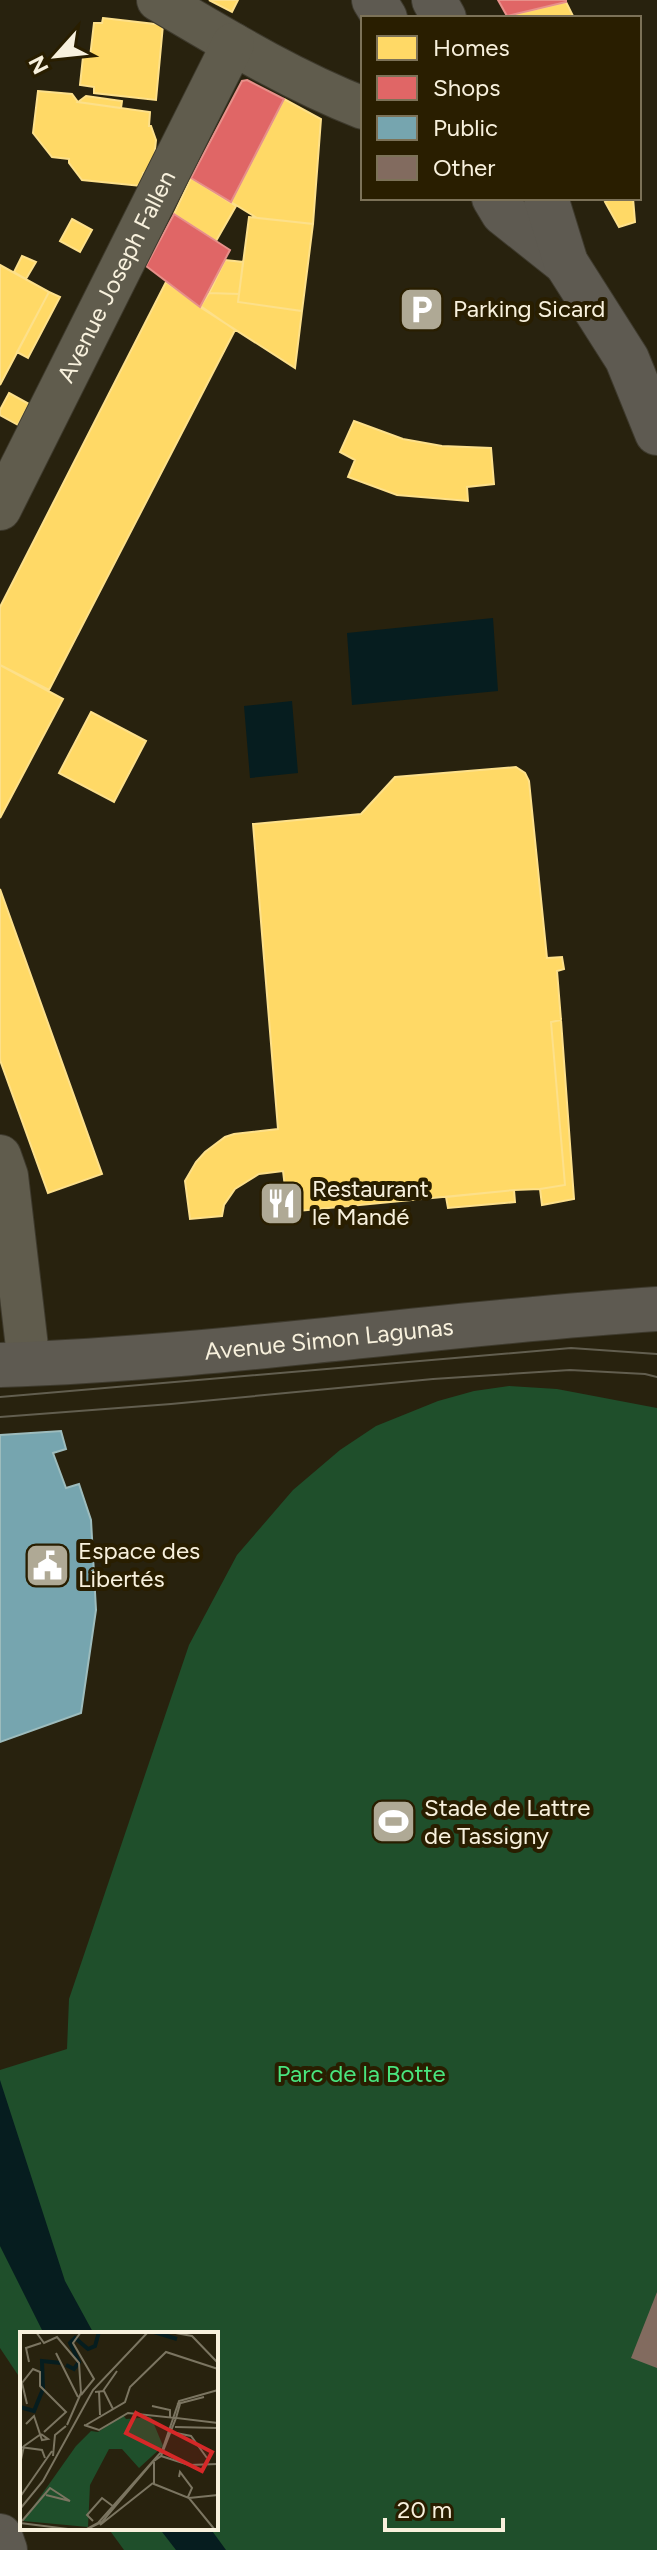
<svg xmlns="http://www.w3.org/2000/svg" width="657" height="2550" viewBox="0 0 657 2550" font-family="Figtree,sans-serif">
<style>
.green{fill:#1f4f2b}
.water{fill:#061d1f}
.homes{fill:#ffd966;stroke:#fde08a;stroke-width:2}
.shops{fill:#e06666;stroke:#e7908a;stroke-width:2}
.public{fill:#76a5af;stroke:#9dbcbd;stroke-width:2}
.building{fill:#826b5f}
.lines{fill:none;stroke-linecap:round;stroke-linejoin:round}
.minor-casing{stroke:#3e3a2d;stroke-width:44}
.major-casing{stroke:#3e3a2d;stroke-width:46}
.minor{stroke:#605c4d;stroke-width:42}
.major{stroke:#5e5a51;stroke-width:44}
.tram{stroke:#625e4f;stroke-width:2}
.labels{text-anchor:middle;stroke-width:8;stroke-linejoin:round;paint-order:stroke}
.street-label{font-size:24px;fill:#f8f1dd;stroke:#291e00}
.poi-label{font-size:24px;fill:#f8f1dd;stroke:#291e00;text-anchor:start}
.park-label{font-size:24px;fill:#49e57e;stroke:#291e00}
.inset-river{fill:none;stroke:#061d1f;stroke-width:4}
.inset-road{fill:none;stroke:#7b7561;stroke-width:2}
.view{fill:#d62828;fill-opacity:0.15;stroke:#d62828;stroke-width:4}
.inset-edge{fill:none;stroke:#f8f1dd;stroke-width:4}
</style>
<rect width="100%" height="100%" fill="#28220e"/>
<path class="green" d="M 509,1386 L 557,1389 L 657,1408 L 657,2550 L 124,2550 L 108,2528 L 216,2528 L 216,2334 L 22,2334 L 22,2381 L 0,2348 L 0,2070 L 67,2049 L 69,1999 L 189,1645 L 237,1555 L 293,1490 L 340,1450 L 376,1426 L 438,1401 L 474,1391 Z"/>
<path class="water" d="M 493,618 L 498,691 L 352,705 L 347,633 Z
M 292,701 L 298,773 L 250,778 L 244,706 Z
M 0,2080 L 65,2281 L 94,2334 L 44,2334 L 0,2246 Z
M 159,2528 L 210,2528 L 226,2550 L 176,2550 Z"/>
<path class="homes" d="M 209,0 L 238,0 L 232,12 Z
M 566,2 L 574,18 L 500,18 L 507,16 Z
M 103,18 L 163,25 L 156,100 L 94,93 L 94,87 L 80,85 L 83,57 L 90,57 L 94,23 L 102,23 Z
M 38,91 L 72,94 L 78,102 L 150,112 L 149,126 L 151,126 L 156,140 L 154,159 L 146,172 L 143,173 L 141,186 L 82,180 L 69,163 L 69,159 L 52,157 L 33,133 Z
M 86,96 L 122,101 L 121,108 L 78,102 Z
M 284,99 L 321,119 L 313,224 L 257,218 L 231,202 Z
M 191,178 L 236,206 L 216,241 L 174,214 Z
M 612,198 L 633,198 L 635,222 L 619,227 L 605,202 Z
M 249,217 L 313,224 L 302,311 L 238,302 Z
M 72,219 L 92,230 L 80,252 L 60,241 Z
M 22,256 L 36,262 L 26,279 L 14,272 Z
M 225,260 L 243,262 L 239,294 L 209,293 Z
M 0,265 L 49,292 L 0,385 Z
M 166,282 L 235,330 L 49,690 L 0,665 L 0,607 Z
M 49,292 L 60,297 L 28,358 L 17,352 Z
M 209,293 L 239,294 L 238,302 L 302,311 L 295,368 L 200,307 Z
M 9,393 L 29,404 L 18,425 L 0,415 L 0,410 Z
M 354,421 L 403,439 L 442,446 L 491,448 L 494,484 L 467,487 L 468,501 L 397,495 L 348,477 L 355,460 L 340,452 Z
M 0,665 L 63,699 L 0,818 Z
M 91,712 L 146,741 L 114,802 L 59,773 Z
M 516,767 L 525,773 L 529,781 L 547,958 L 562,957 L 564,969 L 557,971 L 561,1020 L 551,1022 L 565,1185 L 540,1189 L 514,1190 L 288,1212 L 283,1171 L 259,1174 L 235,1189 L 224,1205 L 222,1216 L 190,1219 L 185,1181 L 196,1162 L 205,1152 L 225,1137 L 234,1134 L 278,1129 L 253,824 L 361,814 L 395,777 Z
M 0,889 L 102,1174 L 48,1193 L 0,1060 Z
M 561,1020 L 574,1199 L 542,1205 L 540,1189 L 565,1185 L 551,1022 Z
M 514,1190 L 515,1202 L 448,1208 L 446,1197 Z"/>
<path class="shops" d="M 498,0 L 566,0 L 566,2 L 507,16 Z
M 247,80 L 284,99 L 231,202 L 191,178 L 242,81 Z
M 174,214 L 230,250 L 200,307 L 146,266 Z"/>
<path class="public" d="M 61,1431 L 66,1449 L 53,1453 L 66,1488 L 79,1484 L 91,1520 L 96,1610 L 81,1713 L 0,1742 L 0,1435 Z"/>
<path class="building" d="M 657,2292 L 657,2368 L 631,2358 Z"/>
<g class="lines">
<defs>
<g id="minor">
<path d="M 158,0 C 224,39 291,80 363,108"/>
<path id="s1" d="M 0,509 L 233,44"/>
<path d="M 0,1156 L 7,1176 L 29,1364"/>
</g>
<g id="major">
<path d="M 374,0 L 385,18"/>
<path d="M 434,0 L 444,18"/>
<path d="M 494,198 L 503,213 L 566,263"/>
<path d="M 546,198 L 566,263 L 627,359 L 657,433"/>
<path id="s2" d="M 0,1365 C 220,1358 438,1323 657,1309"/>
<path d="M 0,2536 L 5,2550"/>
</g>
</defs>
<use href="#minor" class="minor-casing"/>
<use href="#major" class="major-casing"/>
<use href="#minor" class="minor"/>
<use href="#major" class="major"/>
<path class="tram" d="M 0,1397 L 571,1348 L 657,1354
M 0,1417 L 171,1404 L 433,1379 L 570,1370 L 645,1374 L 657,1377"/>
</g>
<defs>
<symbol id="parking-square" viewBox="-11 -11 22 22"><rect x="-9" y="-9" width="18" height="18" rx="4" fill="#afa995" stroke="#291e00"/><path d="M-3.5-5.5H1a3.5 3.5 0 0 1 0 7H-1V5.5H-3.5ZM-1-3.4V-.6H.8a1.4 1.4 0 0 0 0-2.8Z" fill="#fff"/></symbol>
<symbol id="restaurant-square" viewBox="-11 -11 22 22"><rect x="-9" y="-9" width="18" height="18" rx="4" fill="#afa995" stroke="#291e00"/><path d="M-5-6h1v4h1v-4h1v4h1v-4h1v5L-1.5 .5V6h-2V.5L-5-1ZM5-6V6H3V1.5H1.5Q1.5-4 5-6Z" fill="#fff"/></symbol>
<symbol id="civic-square" viewBox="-11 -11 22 22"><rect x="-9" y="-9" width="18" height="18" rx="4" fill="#afa995" stroke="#291e00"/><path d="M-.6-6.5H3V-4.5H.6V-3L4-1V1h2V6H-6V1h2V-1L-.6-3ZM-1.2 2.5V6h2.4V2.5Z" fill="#fff"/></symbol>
<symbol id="stadium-square" viewBox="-11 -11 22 22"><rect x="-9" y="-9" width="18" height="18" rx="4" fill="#afa995" stroke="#291e00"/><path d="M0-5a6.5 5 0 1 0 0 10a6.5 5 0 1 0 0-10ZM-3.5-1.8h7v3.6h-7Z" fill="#fff"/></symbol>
</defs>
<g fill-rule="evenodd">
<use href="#parking-square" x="396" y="284" width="51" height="51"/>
<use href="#restaurant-square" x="256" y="1178" width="51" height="51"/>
<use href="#civic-square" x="22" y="1540" width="51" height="51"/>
<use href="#stadium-square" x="368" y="1796" width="51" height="51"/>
</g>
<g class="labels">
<g class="street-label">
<text dy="8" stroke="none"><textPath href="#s1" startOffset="260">Avenue Joseph Fallen</textPath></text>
<text dy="8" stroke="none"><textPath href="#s2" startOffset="330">Avenue Simon Lagunas</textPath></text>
</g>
<g class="poi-label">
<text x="453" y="317">Parking Sicard</text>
<text x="312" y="1197">Restaurant<tspan x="312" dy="28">le Mandé</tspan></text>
<text x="78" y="1559">Espace des<tspan x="78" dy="28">Libertés</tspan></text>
<text x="424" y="1816">Stade de Lattre<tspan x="424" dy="28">de Tassigny</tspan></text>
</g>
<g class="park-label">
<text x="361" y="2082">Parc de la Botte</text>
</g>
</g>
<g transform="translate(20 2332)">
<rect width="198" height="198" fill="#28220e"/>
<path d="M 103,83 L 106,87 L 131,85 L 143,114 L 119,136 L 102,117 L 89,117 L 70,153 L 68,195 L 3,189 L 56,114 L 71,99 L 78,100 Z" fill="#1f4f2b"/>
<path class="inset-river" d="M 134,0 L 157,7M 46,33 L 54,37 L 59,30 L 50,11 L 55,6 L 68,17 L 75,14 L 79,0M 0,75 L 14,79 L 23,57 L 22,29 L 41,31"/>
<path class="inset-road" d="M 16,0 L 24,11 L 37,5 L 59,31 L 61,61 L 47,93M 61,0 L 53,11 L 74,47 L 61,63M 150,0 L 172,4 L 198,31M 36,21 L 58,65M 9,30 L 6,16 L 21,11M 79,59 L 80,83M 83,59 L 97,39M 75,60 L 84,59 L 93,77M 7,72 L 2,51 L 13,37 L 20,40 L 20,54 L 46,80 L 24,100M 157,72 L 184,65M 160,72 L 156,86 L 198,91M 132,74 L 150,78 L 150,85M 6,92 L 14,84 L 22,108 L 28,107 L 21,102M 64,93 L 79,98 L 108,81 L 156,86 L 141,124 L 134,129M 66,93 L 105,70 L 110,55 L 146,20 L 198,37M 155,95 L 198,96M 151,100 L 171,104 L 187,126M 0,115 L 22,118 L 25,126M 33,124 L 35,103 L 46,94M 141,124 L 169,133 L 198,132M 134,130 L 134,152 L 169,166 L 195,198M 0,132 L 4,114 L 21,102M 159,145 L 160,140 L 172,156 L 168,165M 0,165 L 32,119M 169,166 L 198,163M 0,177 L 23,149 L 73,58 L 128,0M 2,189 L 30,156 L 50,169 L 26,163M 73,189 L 67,183 L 82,166 L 94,175M 0,191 L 56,198M 80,193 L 133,151M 65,198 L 82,190 L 136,126M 65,198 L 78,191 L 142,119 L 159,69 L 198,58"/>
<path class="view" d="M 116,81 L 192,120 L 182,139 L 106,101 Z"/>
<rect width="198" height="198" class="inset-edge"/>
</g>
<rect x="361" y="16" width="280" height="184" fill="#291e00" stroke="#7c7258" stroke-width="2"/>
<rect x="377" y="36" width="40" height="24" fill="#ffd966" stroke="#7c7258" stroke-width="2"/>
<text x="433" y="56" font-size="24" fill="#f8f1dd">Homes</text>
<rect x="377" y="76" width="40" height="24" fill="#e06666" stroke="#7c7258" stroke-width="2"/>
<text x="433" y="96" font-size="24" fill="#f8f1dd">Shops</text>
<rect x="377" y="116" width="40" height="24" fill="#76a5af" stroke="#7c7258" stroke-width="2"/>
<text x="433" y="136" font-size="24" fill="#f8f1dd">Public</text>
<rect x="377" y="156" width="40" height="24" fill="#826b5f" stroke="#7c7258" stroke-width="2"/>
<text x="433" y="176" font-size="24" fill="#f8f1dd">Other</text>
<g transform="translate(56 56) rotate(243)" stroke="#291e00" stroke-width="6" paint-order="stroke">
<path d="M0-6L14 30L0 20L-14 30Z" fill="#f8f1dd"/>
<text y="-12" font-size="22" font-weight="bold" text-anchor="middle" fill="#f8f1dd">N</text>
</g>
<path d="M385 2518v12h118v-12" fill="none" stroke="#f8f1dd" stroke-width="4"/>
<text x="397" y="2518" font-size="24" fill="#f8f1dd" stroke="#291e00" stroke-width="6" paint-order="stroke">20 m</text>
</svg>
